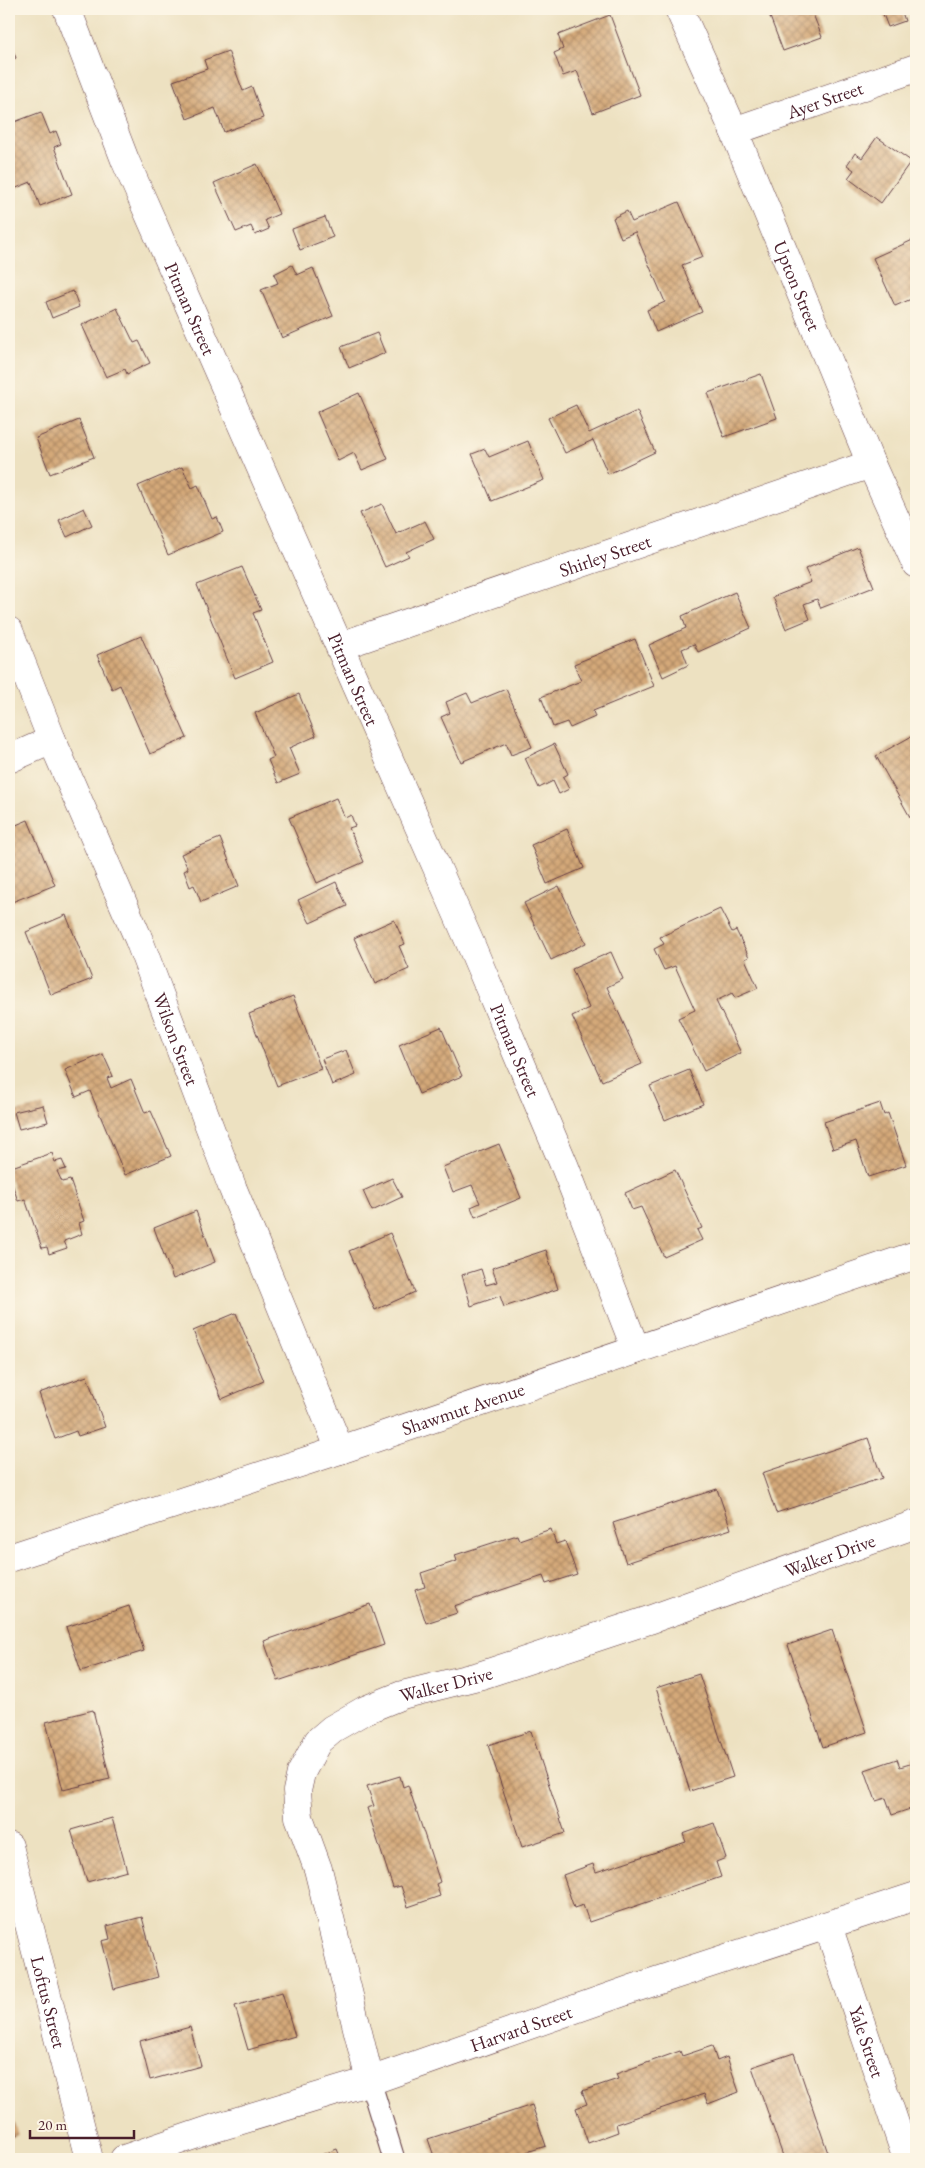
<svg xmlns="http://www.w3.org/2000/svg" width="925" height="2168" viewBox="0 0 925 2168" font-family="'EB Garamond',serif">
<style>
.building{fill:url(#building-cross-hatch)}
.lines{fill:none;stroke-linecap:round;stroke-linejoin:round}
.service-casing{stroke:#623c42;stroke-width:23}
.minor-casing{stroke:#623c42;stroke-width:29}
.secondary-casing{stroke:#623c42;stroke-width:29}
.service{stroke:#fff;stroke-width:21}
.minor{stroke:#fff;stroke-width:28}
.secondary{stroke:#fff;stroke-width:28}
.labels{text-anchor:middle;stroke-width:4;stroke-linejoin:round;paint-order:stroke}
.street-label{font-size:19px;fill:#4a1f2b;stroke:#fcf5e5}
</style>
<defs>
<pattern id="building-cross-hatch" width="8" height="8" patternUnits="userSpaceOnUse" patternTransform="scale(1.25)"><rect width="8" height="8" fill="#d4a979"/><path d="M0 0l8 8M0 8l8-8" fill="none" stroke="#ae8963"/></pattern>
</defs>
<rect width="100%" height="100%" fill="#fcf5e5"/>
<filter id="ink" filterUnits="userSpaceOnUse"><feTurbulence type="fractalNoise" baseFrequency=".02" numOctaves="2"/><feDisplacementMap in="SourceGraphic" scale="10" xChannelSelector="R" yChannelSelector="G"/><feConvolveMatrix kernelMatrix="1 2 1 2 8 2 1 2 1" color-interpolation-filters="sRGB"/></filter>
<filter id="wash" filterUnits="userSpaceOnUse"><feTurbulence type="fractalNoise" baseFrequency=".0096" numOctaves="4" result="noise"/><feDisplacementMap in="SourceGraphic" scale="20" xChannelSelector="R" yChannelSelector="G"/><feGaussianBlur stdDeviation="1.12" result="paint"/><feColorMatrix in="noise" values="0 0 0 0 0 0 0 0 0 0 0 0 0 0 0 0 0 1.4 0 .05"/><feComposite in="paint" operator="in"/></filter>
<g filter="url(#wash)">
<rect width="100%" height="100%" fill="#ede1c1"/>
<g id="blocks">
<path class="building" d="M 767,9 L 811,9 L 822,37 L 783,51 Z
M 881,9 L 901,9 L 905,21 L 888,27 Z
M 610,15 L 640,95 L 593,113 L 577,71 L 563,76 L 554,53 L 563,49 L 558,35 Z
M 9,40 L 16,58 L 9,61 Z
M 228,51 L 243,91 L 252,87 L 263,118 L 224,132 L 215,108 L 187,119 L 173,81 L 207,69 L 204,60 Z
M 41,112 L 50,134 L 56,131 L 61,144 L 54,147 L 72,194 L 40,206 L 31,182 L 9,191 L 9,124 Z
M 877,137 L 911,161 L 881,203 L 848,178 L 854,170 L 847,165 L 855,153 L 862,158 Z
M 257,164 L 279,214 L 265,220 L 269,229 L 255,235 L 251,226 L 236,232 L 214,183 Z
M 679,202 L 703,257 L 682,265 L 702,312 L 656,332 L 647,310 L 665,302 L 635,232 L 621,238 L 613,218 L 627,211 L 632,222 Z
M 325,217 L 333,237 L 300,250 L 292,229 Z
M 915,239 L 916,297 L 895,306 L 873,258 Z
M 292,265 L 297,275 L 313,268 L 333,316 L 282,338 L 261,290 L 278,283 L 274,274 Z
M 73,291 L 79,307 L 52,318 L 46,302 Z
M 117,308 L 134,343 L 139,341 L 150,363 L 127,374 L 125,369 L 106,377 L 82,325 Z
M 377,333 L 385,353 L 349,368 L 341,347 Z
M 761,374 L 777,418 L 724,437 L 708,393 Z
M 359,393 L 388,459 L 362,470 L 354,453 L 338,461 L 317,412 Z
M 576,405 L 589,433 L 637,411 L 655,452 L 608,474 L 593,440 L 565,453 L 548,418 Z
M 79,420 L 94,457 L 50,474 L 36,438 Z
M 528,441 L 544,480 L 492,501 L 472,454 L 485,449 L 489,457 Z
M 182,467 L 192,488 L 198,485 L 212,519 L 217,517 L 223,532 L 168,555 L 138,486 Z
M 382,504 L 396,534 L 425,521 L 434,539 L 406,552 L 409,556 L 385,567 L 360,513 Z
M 84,508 L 92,525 L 67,537 L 59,520 Z
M 858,547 L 874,587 L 821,608 L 817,599 L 804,604 L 810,619 L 786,629 L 773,597 L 811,582 L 805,569 Z
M 242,567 L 261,610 L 253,613 L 273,662 L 235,678 L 197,585 Z
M 735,592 L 751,628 L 698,652 L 694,644 L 682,649 L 688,665 L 663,677 L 649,645 L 686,628 L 682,616 Z
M 141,636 L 187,738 L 150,754 L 120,685 L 112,689 L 97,655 Z
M 635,639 L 654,686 L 593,711 L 595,717 L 570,728 L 567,722 L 553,727 L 541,697 L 581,681 L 574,664 Z
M 506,689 L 532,747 L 511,755 L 506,743 L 461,762 L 441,717 L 450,713 L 446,702 L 467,693 L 472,703 Z
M 299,694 L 316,736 L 289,748 L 300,774 L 278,783 L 268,760 L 274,757 L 255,713 Z
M 912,736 L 916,743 L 916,814 L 910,817 L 876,756 Z
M 554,744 L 568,774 L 563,777 L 569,789 L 559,794 L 553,781 L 539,788 L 525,758 Z
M 336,798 L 345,818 L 351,815 L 355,826 L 349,828 L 364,862 L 317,883 L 289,818 Z
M 28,820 L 55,885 L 12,902 L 9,894 L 9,828 Z
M 567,829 L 584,868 L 547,884 L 531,845 Z
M 220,838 L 239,886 L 201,902 L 194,885 L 190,887 L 184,871 L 188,869 L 181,854 Z
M 336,882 L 347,906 L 310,923 L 298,900 Z
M 559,886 L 586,943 L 551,960 L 524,903 Z
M 720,909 L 732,932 L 736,930 L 749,957 L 745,959 L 758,988 L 735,998 L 732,993 L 716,1001 L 741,1053 L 704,1071 L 678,1018 L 695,1010 L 675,966 L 664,970 L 654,949 L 664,944 L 660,937 Z
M 66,915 L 92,979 L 51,995 L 26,932 Z
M 394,920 L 405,944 L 399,946 L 409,969 L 375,984 L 354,938 Z
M 611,952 L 623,979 L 607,987 L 642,1064 L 602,1081 L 572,1016 L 589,1008 L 572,969 Z
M 293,996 L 321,1069 L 277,1086 L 249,1014 Z
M 441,1027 L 462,1076 L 419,1094 L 399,1045 Z
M 346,1050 L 356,1075 L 332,1085 L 322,1059 Z
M 103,1054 L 113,1076 L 107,1078 L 111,1088 L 131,1079 L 145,1113 L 151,1111 L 171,1156 L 125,1175 L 90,1091 L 76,1097 L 65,1070 Z
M 689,1070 L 703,1104 L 665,1120 L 650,1086 Z
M 880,1103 L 884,1115 L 888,1113 L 906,1165 L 868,1177 L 856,1141 L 833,1149 L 824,1122 Z
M 43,1105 L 48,1122 L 19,1129 L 14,1112 Z
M 499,1144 L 521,1198 L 475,1217 L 471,1207 L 480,1203 L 472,1185 L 453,1192 L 443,1167 Z
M 52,1153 L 55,1162 L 62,1160 L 66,1169 L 57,1171 L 62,1182 L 70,1180 L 84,1221 L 79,1223 L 82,1234 L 64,1241 L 67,1248 L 49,1254 L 47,1247 L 42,1248 L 25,1199 L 18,1201 L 9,1175 L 9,1168 Z
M 675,1170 L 702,1228 L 697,1230 L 702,1240 L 664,1257 L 641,1207 L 632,1210 L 625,1193 Z
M 392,1178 L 402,1197 L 372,1211 L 363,1191 Z
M 196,1211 L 215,1262 L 173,1279 L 154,1228 Z
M 390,1233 L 415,1292 L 375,1310 L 349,1251 Z
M 546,1250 L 558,1289 L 504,1307 L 500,1296 L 471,1306 L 462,1275 L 481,1269 L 486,1285 L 497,1282 L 492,1268 Z
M 236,1313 L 264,1381 L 222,1399 L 193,1331 Z
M 87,1376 L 105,1427 L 78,1436 L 76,1431 L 55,1439 L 39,1393 Z
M 868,1438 L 882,1478 L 776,1513 L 762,1473 Z
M 717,1489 L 731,1529 L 626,1563 L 613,1523 Z
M 551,1529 L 556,1544 L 565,1541 L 577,1574 L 546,1584 L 543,1576 L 454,1606 L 457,1613 L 426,1623 L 415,1590 L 425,1587 L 421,1573 L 457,1561 L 455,1555 L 517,1535 L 519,1540 Z
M 370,1604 L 384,1645 L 278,1681 L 264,1641 Z
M 129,1606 L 144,1651 L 81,1671 L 66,1627 Z
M 832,1630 L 867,1732 L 823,1747 L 788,1645 Z
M 699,1674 L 733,1777 L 690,1791 L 656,1688 Z
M 93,1710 L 110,1779 L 63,1790 L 46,1722 Z
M 531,1731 L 565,1833 L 522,1847 L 488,1745 Z
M 916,1756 L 916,1807 L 892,1815 L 886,1798 L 876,1801 L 865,1770 L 897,1759 L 900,1767 L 913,1763 L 911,1758 Z
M 400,1776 L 403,1787 L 408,1785 L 440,1882 L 436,1884 L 440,1896 L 408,1907 L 401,1886 L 393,1888 L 367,1808 L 374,1806 L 367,1786 Z
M 112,1818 L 127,1871 L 87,1882 L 71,1830 Z
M 714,1823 L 726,1858 L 716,1862 L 721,1877 L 589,1922 L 583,1905 L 574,1908 L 563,1875 L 593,1864 L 596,1872 L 686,1842 L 683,1834 Z
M 142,1917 L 158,1977 L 114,1989 L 102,1941 L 110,1939 L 107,1926 Z
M 282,1992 L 295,2036 L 248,2050 L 235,2006 Z
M 190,2027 L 201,2066 L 150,2080 L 140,2041 Z
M 712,2046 L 717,2061 L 727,2057 L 739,2092 L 708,2104 L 704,2094 L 616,2124 L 618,2132 L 588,2143 L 576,2108 L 587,2104 L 582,2091 L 618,2079 L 616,2074 L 680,2051 L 682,2056 Z
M 794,2053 L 829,2156 L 819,2159 L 784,2159 L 752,2067 Z
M 532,2105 L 546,2146 L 505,2159 L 435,2159 L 428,2139 Z
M 9,2107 L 18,2135 L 9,2138 Z
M 337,2149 L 341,2159 L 311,2159 Z"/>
</g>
</g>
<g filter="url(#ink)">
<use href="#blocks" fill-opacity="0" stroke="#623c42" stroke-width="1"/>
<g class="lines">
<defs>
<path id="service" d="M 370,2081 L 394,2159"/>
<g id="minor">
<path id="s1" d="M 67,9 L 125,160 L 471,945 L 565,1167 L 636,1350"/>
<path id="s2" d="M 679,9 L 734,131 L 871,464 L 916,564"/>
<path id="s3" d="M 734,131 L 916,68"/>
<path id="s4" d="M 9,631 L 52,740 L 139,940 L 233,1189 L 340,1450"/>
<path id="s5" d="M 340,646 L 871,464"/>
<path d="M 9,759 L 52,740"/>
<path id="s6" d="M 9,1846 L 89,2159"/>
<path id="s7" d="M 828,1926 L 907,2159"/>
<path id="s8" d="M 370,2081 L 318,1869 L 299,1817 L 297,1791 L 301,1773 L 318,1741 L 332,1729 L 365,1710 L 402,1695 L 482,1675 L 649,1620 L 916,1524"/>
<path id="s9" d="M 124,2159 L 215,2128 L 370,2081 L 635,1988 L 916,1896"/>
</g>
<g id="secondary">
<path id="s10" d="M 9,1558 L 340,1450 L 916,1255"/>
</g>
</defs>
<use href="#service" class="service-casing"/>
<use href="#minor" class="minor-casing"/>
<use href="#secondary" class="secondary-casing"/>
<use href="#service" class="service"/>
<use href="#minor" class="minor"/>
<use href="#secondary" class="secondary"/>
</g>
</g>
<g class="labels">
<g class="street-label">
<text dy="7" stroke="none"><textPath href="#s3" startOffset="96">Ayer Street</textPath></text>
<text dy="7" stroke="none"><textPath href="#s2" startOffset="301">Upton Street</textPath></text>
<text dy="7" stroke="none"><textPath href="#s1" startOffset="324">Pitman Street</textPath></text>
<text dy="7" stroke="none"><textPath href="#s5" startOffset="280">Shirley Street</textPath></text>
<text dy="7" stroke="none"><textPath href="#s1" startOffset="729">Pitman Street</textPath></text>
<text dy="7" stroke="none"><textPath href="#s4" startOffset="441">Wilson Street</textPath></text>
<text dy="7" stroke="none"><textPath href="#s1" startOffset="1134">Pitman Street</textPath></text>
<text dy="7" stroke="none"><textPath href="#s10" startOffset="478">Shawmut Avenue</textPath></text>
<text dy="7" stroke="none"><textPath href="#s8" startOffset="901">Walker Drive</textPath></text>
<text dy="7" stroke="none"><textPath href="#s8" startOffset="496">Walker Drive</textPath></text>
<text dy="7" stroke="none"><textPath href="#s6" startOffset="161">Loftus Street</textPath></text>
<text dy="7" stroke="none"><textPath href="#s9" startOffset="418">Harvard Street</textPath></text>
<text dy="7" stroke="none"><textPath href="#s7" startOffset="122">Yale Street</textPath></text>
</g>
</g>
<rect width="925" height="2168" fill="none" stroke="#fcf5e5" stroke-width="30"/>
<path d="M30 2130v8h104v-8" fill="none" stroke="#4a1f2b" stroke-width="2.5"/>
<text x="38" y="2130" font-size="15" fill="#4a1f2b" stroke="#fcf5e5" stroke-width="4" paint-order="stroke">20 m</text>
</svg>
